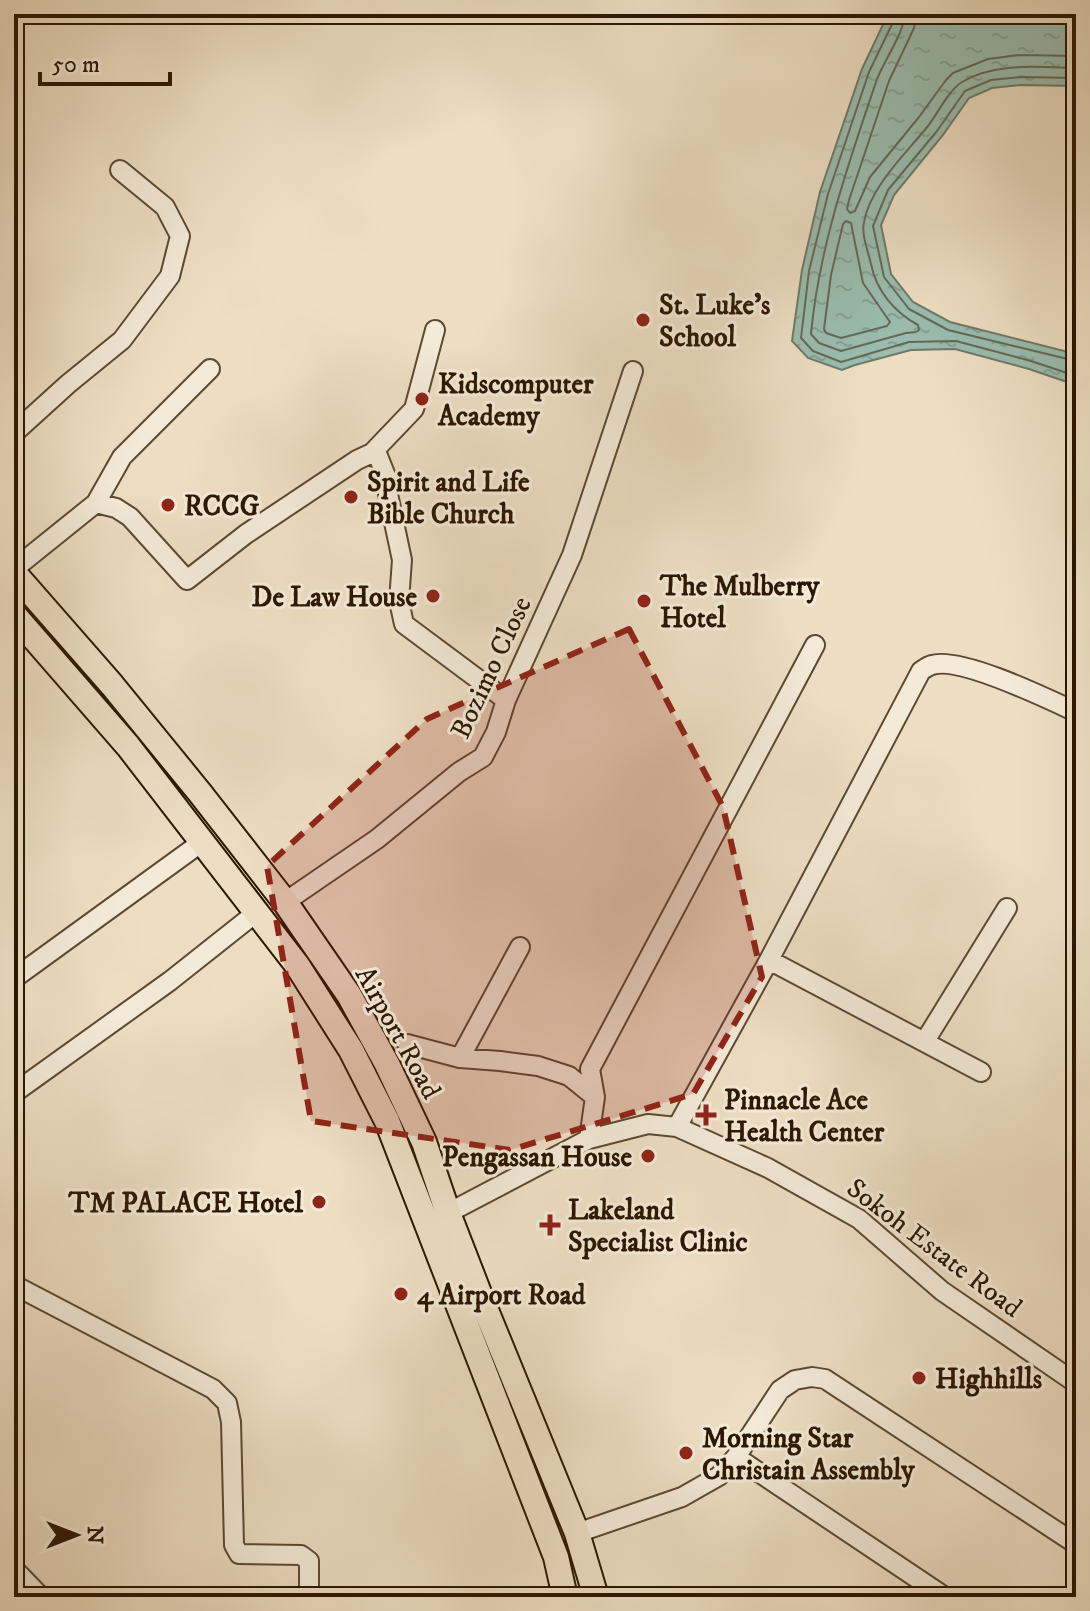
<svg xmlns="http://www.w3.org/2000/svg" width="1090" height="1611" viewBox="0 0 1090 1611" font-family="'IM FELL DW Pica',serif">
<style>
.water{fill:url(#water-ripples);stroke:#6e7b69;stroke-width:2}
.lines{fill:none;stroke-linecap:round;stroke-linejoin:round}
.shore{stroke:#626a58;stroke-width:2}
.minor-casing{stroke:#5c4932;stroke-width:22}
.major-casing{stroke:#2b1701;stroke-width:28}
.minor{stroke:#f3ead8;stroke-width:18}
.major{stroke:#eddec3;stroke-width:24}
.marked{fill:#8f2418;fill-opacity:0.2;stroke:#8f2418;stroke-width:6;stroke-dasharray:16 10;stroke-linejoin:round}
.poi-dot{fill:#8f2418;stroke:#f3ead8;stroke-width:3}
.labels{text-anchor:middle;stroke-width:6;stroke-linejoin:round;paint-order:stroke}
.poi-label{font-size:28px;font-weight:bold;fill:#2b1701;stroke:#f3ead8;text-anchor:start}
.street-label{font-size:28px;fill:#2b1701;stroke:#f3ead8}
</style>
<defs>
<pattern id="water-ripples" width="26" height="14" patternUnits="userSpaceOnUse" patternTransform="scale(2)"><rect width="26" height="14" fill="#9abdaf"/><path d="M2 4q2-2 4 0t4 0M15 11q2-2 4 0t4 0" fill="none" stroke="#85a295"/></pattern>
</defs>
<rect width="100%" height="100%" fill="#eddec3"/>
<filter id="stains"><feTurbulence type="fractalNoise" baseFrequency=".0025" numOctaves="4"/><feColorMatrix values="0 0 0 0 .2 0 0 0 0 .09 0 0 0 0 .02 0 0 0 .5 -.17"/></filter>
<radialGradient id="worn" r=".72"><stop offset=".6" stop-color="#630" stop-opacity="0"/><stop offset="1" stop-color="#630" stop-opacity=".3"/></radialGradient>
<path class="water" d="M 888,14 L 1076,14 L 1076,86 L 1020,85 L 992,88 L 969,98 L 943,135 L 894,195 L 881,225 L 891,274 L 913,302 L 950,322 L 1076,354 L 1076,385 L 1029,369 L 955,349 L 911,350 L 855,365 L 842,370 L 808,358 L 792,341 L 802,270 L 820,192 L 862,69 Z"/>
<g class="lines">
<path class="shore" d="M 894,14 L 894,20 L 869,72 L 828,194 L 809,271 L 801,338 L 813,351 L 841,362 L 909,342 L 956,341 L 1031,361 L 1076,376
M 905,14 C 903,36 883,61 876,82 C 848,165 819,247 811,334 L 819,343 L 841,351 L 906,333 L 916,332 L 919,330 L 918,325 C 894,312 876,290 871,264 C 868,251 861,234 864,222 C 870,187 907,152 928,126 C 938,113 949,90 962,82 C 996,62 1038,67 1076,68
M 917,14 L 914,28 L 889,81 L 849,200 L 847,209 L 850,213 L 855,211 L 870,177 L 919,117 L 946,80 L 953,73 L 988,59 L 1019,55 L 1076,56
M 1076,78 L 1020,77 L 991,80 L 965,91 L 937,131 L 888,190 L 873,226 L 884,277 L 909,309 L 948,330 L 1076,361
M 846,221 L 851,223 L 863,283 L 890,322 L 887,326 L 841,338 L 826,333 L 824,329 L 831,275 L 843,224 Z"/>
<defs>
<path id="minor" d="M 14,433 L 68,384 L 122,340 L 170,276 L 180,236 L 165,207 L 120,170
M 372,453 L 378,456 L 388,481 L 388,494 L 402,560 L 399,601 L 404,624 L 506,700
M 96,503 L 122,457 L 210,369
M 14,569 L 96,503 L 116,508 L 130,517 L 187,580 L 246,534 L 357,460 L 372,453 L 414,409 L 435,330
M 285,902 L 377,839 L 459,772 L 483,757 L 496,732 L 506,700 L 572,555 L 633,371
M 769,960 L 981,1072
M 14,977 L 16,977 L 202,842
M 925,1041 L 1007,908
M 407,1044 L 460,1058 L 500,1061 L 538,1066 L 569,1076 L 595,1097
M 460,1058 L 520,947
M 14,1093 L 170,981 L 257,912
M 677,1127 L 769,960 L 921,671 C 924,669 928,666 932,665 C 960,656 1048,699 1076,712
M 589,1139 L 595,1097 L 590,1069 L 815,645
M 448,1213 L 589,1139 L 648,1124 L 677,1127 L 768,1168 L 859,1219 L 942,1291 L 1076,1383
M 14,1285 L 213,1389 L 227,1403 L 231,1422 L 234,1545 L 239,1554 L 301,1555 L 309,1561 L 309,1597
M 736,1457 L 945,1597
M 577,1533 L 682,1497 L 719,1476 L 736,1457 L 780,1390 L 795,1380 L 812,1377 L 825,1379 L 1076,1544
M 14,1569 L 41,1597"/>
<path id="major" d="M 14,573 L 112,685 L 200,793 L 285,902 L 349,995 L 387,1064 L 424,1142 L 448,1213 L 479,1293 L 577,1533 L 596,1597
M 14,615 L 128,746 L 297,965 L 351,1050 L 387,1121 L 556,1557 L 565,1597"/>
</defs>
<use href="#minor" class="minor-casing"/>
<use href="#major" class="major-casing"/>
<use href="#minor" class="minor"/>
<use href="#major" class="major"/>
</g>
<path class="marked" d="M 629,629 L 723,807 L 762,977 L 693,1094 L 510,1150 L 311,1121 L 267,866 L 427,719 Z"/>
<g class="poi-dot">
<circle cx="643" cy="320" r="8"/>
<circle cx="422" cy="399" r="8"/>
<circle cx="351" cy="497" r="8"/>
<circle cx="168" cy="505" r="8"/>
<circle cx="433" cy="596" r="8"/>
<circle cx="644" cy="601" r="8"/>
<path d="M702 1103h8v8h8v8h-8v8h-8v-8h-8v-8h8z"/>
<circle cx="648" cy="1156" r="8"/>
<circle cx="319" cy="1202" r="8"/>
<path d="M546 1213h8v8h8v8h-8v8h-8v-8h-8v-8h8z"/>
<circle cx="401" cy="1294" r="8"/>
<circle cx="919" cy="1378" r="8"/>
<circle cx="686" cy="1453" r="8"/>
</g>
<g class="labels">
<g class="poi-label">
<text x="659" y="314">St. Luke's<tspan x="659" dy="32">School</tspan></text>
<text x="438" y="393">Kidscomputer<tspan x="438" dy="32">Academy</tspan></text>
<text x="367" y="491">Spirit and Life<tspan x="367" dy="32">Bible Church</tspan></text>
<text x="184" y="515">RCCG</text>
<text x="660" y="595">The Mulberry<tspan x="660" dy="32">Hotel</tspan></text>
<text x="417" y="606" text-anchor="end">De Law House</text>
<text x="724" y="1109">Pinnacle Ace<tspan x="724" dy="32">Health Center</tspan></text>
<text x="632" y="1166" text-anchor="end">Pengassan House</text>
<text x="303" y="1212" text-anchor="end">TM PALACE Hotel</text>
<text x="568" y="1219">Lakeland<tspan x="568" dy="32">Specialist Clinic</tspan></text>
<text x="417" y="1304">4 Airport Road</text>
<text x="935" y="1388">Highhills</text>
<text x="702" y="1447">Morning Star<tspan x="702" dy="32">Christain Assembly</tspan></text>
</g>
<g class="street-label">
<text transform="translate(490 667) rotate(-65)" y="10">Bozimo Close</text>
<text transform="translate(399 1032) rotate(61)" y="10">Airport Road</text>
<text transform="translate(935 1247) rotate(37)" y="10">Sokoh Estate Road</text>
</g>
</g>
<rect width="1090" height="1611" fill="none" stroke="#eddec3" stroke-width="48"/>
<rect x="16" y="16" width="1058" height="1579" fill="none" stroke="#2b1701" stroke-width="4"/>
<rect x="24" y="24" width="1042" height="1563" fill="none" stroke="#2b1701" stroke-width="2"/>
<g transform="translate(76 1535) rotate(90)" stroke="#f3ead8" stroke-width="6" paint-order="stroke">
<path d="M0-6L14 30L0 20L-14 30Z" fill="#2b1701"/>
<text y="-12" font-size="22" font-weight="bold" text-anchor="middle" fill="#2b1701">N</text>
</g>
<path d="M40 72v12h130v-12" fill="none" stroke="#2b1701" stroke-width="4"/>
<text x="52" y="72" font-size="24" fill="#2b1701" stroke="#f3ead8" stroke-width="6" paint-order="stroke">50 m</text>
<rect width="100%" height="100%" filter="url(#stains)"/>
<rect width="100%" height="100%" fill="url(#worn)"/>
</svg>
